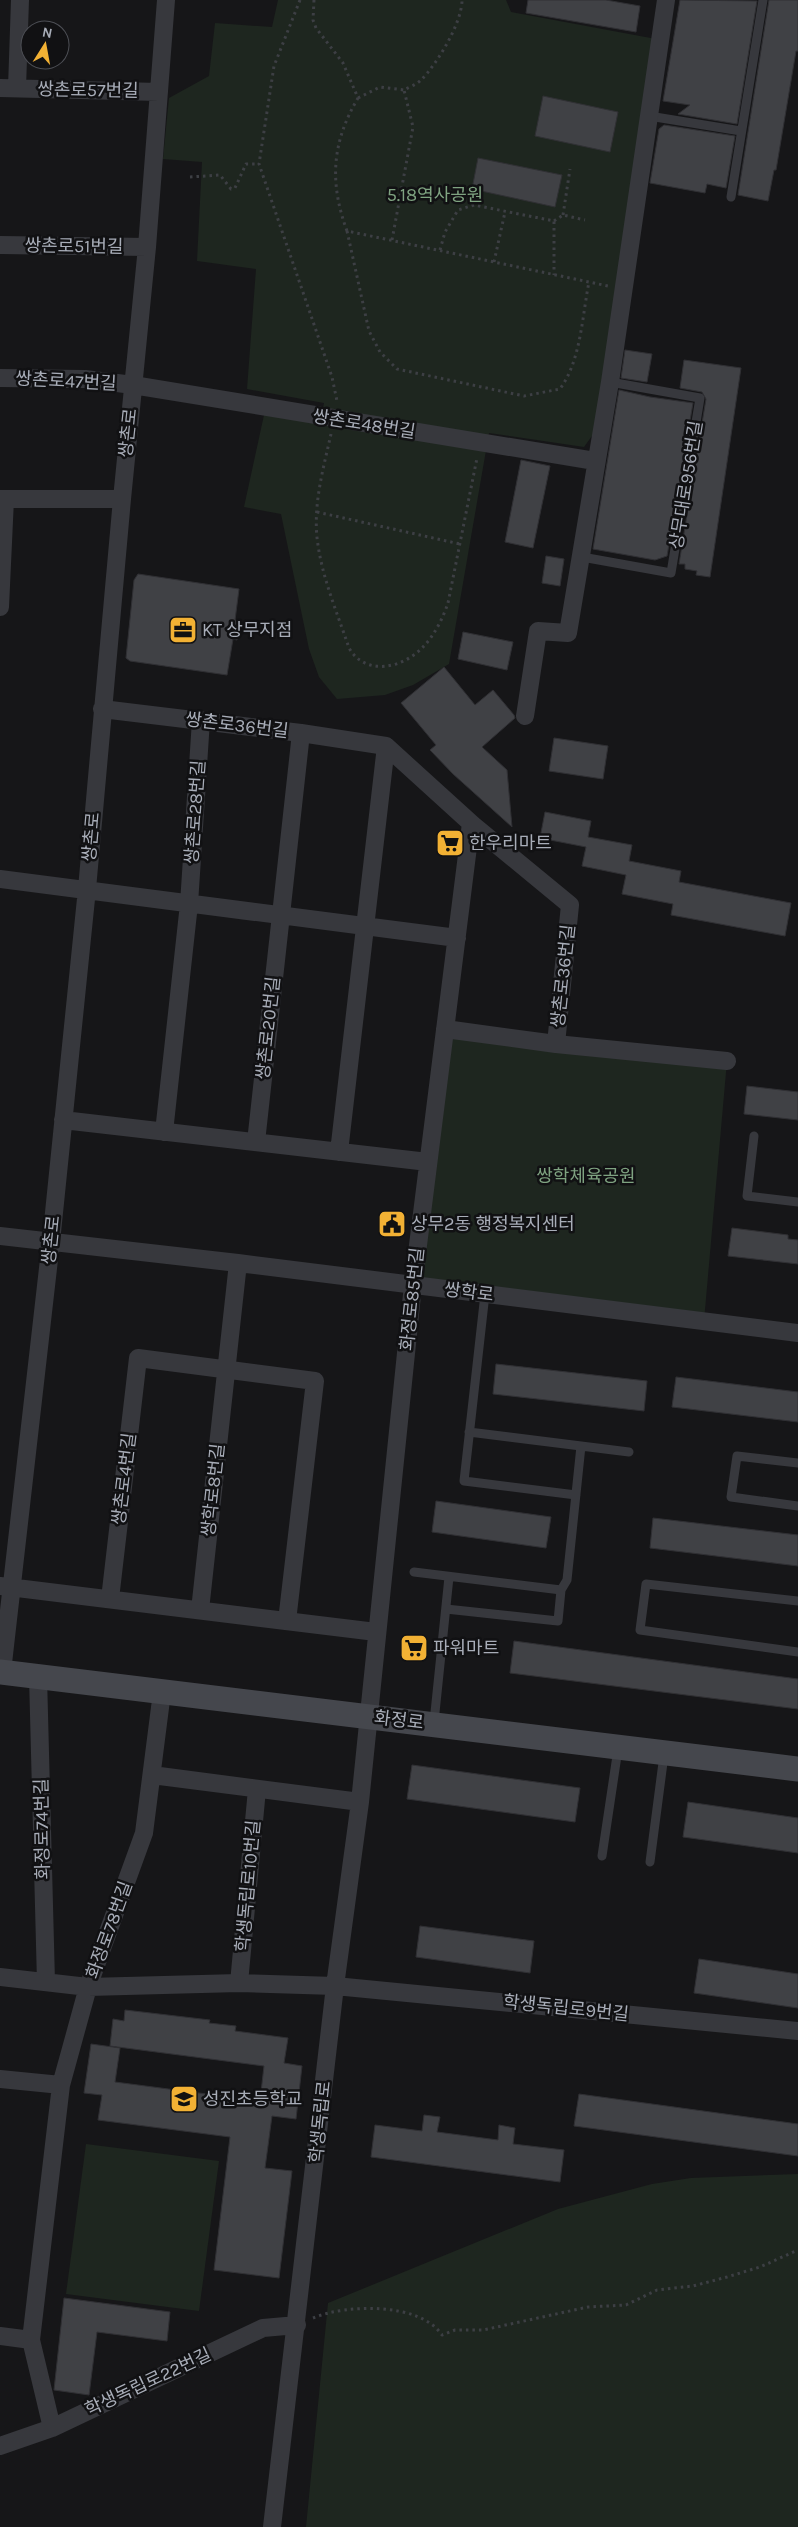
<svg xmlns="http://www.w3.org/2000/svg" width="798" height="2527" viewBox="0 0 798 2527" font-family="Karla,'Noto Sans KR',sans-serif">
<style>
.green{fill:#1e261f}
.building{fill:#404145;stroke:#303034}
.lines{fill:none;stroke-linecap:round;stroke-linejoin:round}
.path{stroke:#3d3f44;stroke-width:3;stroke-dasharray:2.5 4;stroke-linecap:butt}
.lane{stroke:#37383d;stroke-width:9}
.street{stroke:#37383d;stroke-width:18}
.secondary{stroke:#45474d;stroke-width:25}
.labels{text-anchor:middle;stroke-width:5;stroke-linejoin:round;paint-order:stroke}
.street-label{font-size:18px;fill:#a8adb8;stroke:#111113}
.park-label{font-size:18px;fill:#7fa381;stroke:#111113}
.poi-label{font-size:18px;fill:#a8adb8;stroke:#111113;text-anchor:start}
</style>
<rect width="100%" height="100%" fill="#161618"/>
<path class="green" d="M 278,0 L 506,0 L 511,12 L 656,39 L 594,433 L 584,447 L 489,433 L 449,664 L 413,685 L 385,695 L 337,699 L 319,677 L 309,649 L 281,514 L 244,507 L 264,415 L 320,424 L 324,403 L 247,389 L 256,269 L 197,261 L 202,162 L 163,159 L 169,98 L 209,76 L 215,23 L 272,27 Z
M 445,1029 L 727,1061 L 704,1321 L 413,1285 Z
M 86,2144 L 219,2161 L 199,2311 L 66,2294 Z
M 798,2174 L 798,2527 L 306,2527 L 328,2303 L 558,2209 L 652,2184 L 691,2178 Z"/>
<path class="building" d="M 528,0 L 606,0 L 640,6 L 636,32 L 526,13 Z
M 680,0 L 757,1 L 737,124 L 678,114 L 690,105 L 663,101 Z
M 769,0 L 798,0 L 798,51 L 796,51 L 776,170 L 774,170 L 768,201 L 738,195 Z
M 543,96 L 618,112 L 610,152 L 535,136 Z
M 664,125 L 735,136 L 726,188 L 707,184 L 705,193 L 650,183 L 659,129 Z
M 478,158 L 562,175 L 555,207 L 472,189 Z
M 625,350 L 652,354 L 647,382 L 621,378 Z
M 684,360 L 741,368 L 710,577 L 696,575 L 697,571 L 685,569 L 685,564 L 679,564 L 706,399 L 702,392 L 680,388 Z
M 619,390 L 650,397 L 693,403 L 667,556 L 655,560 L 593,549 Z
M 521,460 L 550,466 L 533,548 L 505,542 Z
M 546,556 L 564,559 L 560,586 L 542,583 Z
M 138,574 L 239,589 L 235,620 L 240,621 L 237,640 L 233,639 L 227,675 L 130,661 L 126,658 L 134,580 Z
M 463,632 L 513,642 L 507,670 L 458,659 Z
M 444,667 L 475,705 L 493,690 L 514,715 L 515,718 L 482,747 L 507,770 L 512,827 L 453,774 L 430,750 L 436,745 L 401,703 Z
M 554,738 L 608,746 L 603,779 L 549,771 Z
M 545,812 L 591,821 L 588,837 L 632,845 L 629,861 L 681,871 L 679,882 L 791,903 L 785,936 L 671,915 L 673,904 L 622,894 L 626,875 L 582,866 L 586,847 L 540,838 Z
M 747,1086 L 798,1092 L 798,1120 L 744,1114 Z
M 732,1228 L 788,1235 L 788,1239 L 798,1240 L 798,1264 L 728,1256 Z
M 496,1364 L 647,1381 L 644,1411 L 493,1394 Z
M 676,1377 L 798,1392 L 798,1422 L 672,1407 Z
M 436,1501 L 551,1517 L 546,1548 L 432,1532 Z
M 653,1518 L 798,1535 L 798,1566 L 650,1548 Z
M 514,1641 L 798,1679 L 798,1709 L 510,1673 Z
M 412,1765 L 580,1788 L 575,1822 L 407,1799 Z
M 688,1802 L 798,1818 L 798,1853 L 683,1837 Z
M 420,1926 L 534,1941 L 530,1973 L 416,1957 Z
M 699,1959 L 798,1974 L 798,2008 L 694,1993 Z
M 125,2010 L 210,2020 L 209,2023 L 236,2026 L 235,2031 L 288,2038 L 284,2063 L 302,2066 L 296,2119 L 272,2116 L 265,2168 L 292,2171 L 279,2278 L 214,2270 L 230,2137 L 98,2120 L 102,2095 L 84,2093 L 91,2044 L 120,2048 L 115,2082 L 260,2101 L 264,2066 L 110,2046 L 113,2019 L 124,2021 Z
M 579,2094 L 798,2124 L 798,2156 L 574,2126 Z
M 424,2115 L 440,2117 L 437,2132 L 498,2140 L 499,2125 L 515,2128 L 513,2144 L 564,2150 L 560,2182 L 371,2157 L 375,2125 L 422,2131 Z
M 64,2298 L 170,2312 L 167,2341 L 97,2332 L 89,2395 L 54,2390 Z"/>
<g class="lines">
<path class="path" d="M 300,0 L 274,66 L 259,164 L 332,377 L 337,401
M 314,0 L 313,20 L 316,28 L 343,63 L 358,98 C 332,142 329,182 347,231 L 608,286
M 358,98 L 380,87 L 404,90
M 190,177 L 220,175 L 231,189 L 235,188 L 246,164 L 259,164
M 563,215 L 570,169
M 554,221 L 563,215 L 585,220
M 347,231 L 369,331 L 380,352 L 397,369 L 524,396 L 560,389 C 581,360 582,317 589,282
M 392,240 L 413,127 L 404,90 C 409,87 416,85 421,80 C 437,64 462,23 462,0
M 440,250 L 445,232 L 458,210 L 474,205 L 554,221 L 554,275
M 494,262 L 505,212
M 331,434 C 323,470 312,508 318,545 C 323,580 338,615 349,648 C 366,677 403,668 423,647 C 434,636 443,618 448,603 L 477,458
M 317,512 L 460,544
M 313,2318 C 346,2304 420,2302 442,2335 L 455,2330 L 483,2330 L 588,2307 L 626,2305 L 657,2290 L 693,2286 L 727,2277 L 760,2267 L 798,2250"/>
<path class="lane" d="M 649,116 L 741,131
M 731,197 L 763,0
M 582,557 L 671,573 L 700,398 L 610,382
M 754,1136 L 747,1196 L 798,1202
M 485,1294 L 464,1481 L 576,1495
M 469,1432 L 629,1452
M 798,1463 L 737,1456 L 731,1497 L 798,1506
M 414,1572 L 561,1590 L 558,1621 L 446,1609
M 561,1590 L 567,1580 L 581,1446
M 798,1601 L 646,1584 L 640,1630 L 798,1652
M 434,1722 L 449,1577
M 602,1856 L 618,1749
M 650,1862 L 664,1755"/>
<path class="street" d="M 0,88 L 159,92
M 17,88 L 20,0
M 0,245 L 147,247
M 0,378 L 85,379 L 133,385 L 595,461
M 0,499 L 122,499
M 0,607 L 5,499
M 102,709 L 301,733 L 386,746 L 473,825 L 570,905 L 556,1044
M 525,716 L 538,631 L 568,633 L 610,382 L 666,0
M 0,879 L 457,938
M 445,1029 L 556,1044 L 727,1061
M 63,1120 L 428,1162
M 164,1132 L 189,904 L 201,720
M 256,1142 L 301,733
M 339,1152 L 386,746
M 0,1236 L 238,1263 L 798,1333
M 0,1586 L 376,1632
M 110,1599 L 138,1358 L 315,1381 L 287,1621
M 200,1610 L 238,1263
M 2,1672 L 51,1242 L 87,889 L 122,499 L 147,247 L 166,0
M 38,1676 L 46,1982
M 152,1775 L 360,1802
M 0,1977 L 88,1987 L 239,1983 L 335,1986 L 798,2031
M 239,1983 L 257,1789
M 0,2079 L 61,2085
M 0,2336 L 31,2340
M 52,2428 L 31,2340 L 61,2085 L 88,1987 L 144,1833 L 162,1692
M 0,2446 L 52,2428 L 263,2328 L 297,2325
M 272,2527 L 335,1986 L 360,1802 L 413,1285 L 471,823"/>
<path class="secondary" d="M 0,1672 L 798,1769"/>
</g>
<defs>
<symbol id="office-square" viewBox="-11 -11 22 22"><rect x="-9" y="-9" width="18" height="18" rx="4" fill="#f2b134" stroke="#111113"/><path d="M-6-3h4V-5.5h4V-3h4V5H-6ZM-1-4.5V-3h2v-1.5ZM-6 0V1H6V0Z" fill="#111"/></symbol>
<symbol id="supermarket-square" viewBox="-11 -11 22 22"><rect x="-9" y="-9" width="18" height="18" rx="4" fill="#f2b134" stroke="#111113"/><path d="M-6-5.5h2.5l.6 2H6L4.5 2H-2.5L-4.4-4H-6ZM-1.5 3.2a1.3 1.3 0 1 0 .1 0ZM3 3.2a1.3 1.3 0 1 0 .1 0Z" fill="#111"/></symbol>
<symbol id="civic-square" viewBox="-11 -11 22 22"><rect x="-9" y="-9" width="18" height="18" rx="4" fill="#f2b134" stroke="#111113"/><path d="M-.6-6.5H3V-4.5H.6V-3L4-1V1h2V6H-6V1h2V-1L-.6-3ZM-1.2 2.5V6h2.4V2.5Z" fill="#111"/></symbol>
<symbol id="school-square" viewBox="-11 -11 22 22"><rect x="-9" y="-9" width="18" height="18" rx="4" fill="#f2b134" stroke="#111113"/><path d="M0-5L7-2L0 1L-7-2ZM-4 1L0 2.5L4 1V4Q0 6-4 4Z" fill="#111"/></symbol>
</defs>
<g fill-rule="evenodd">
<use href="#office-square" x="167" y="614" width="32" height="32"/>
<use href="#supermarket-square" x="434" y="827" width="32" height="32"/>
<use href="#civic-square" x="376" y="1208" width="32" height="32"/>
<use href="#supermarket-square" x="398" y="1632" width="32" height="32"/>
<use href="#school-square" x="168" y="2083" width="32" height="32"/>
</g>
<g class="labels">
<g class="street-label">
<text transform="translate(88 90) rotate(1)" y="6">쌍촌로57번길</text>
<text transform="translate(74 246) rotate(1)" y="6">쌍촌로51번길</text>
<text transform="translate(66 381) rotate(3)" y="6">쌍촌로47번길</text>
<text transform="translate(364 424) rotate(9)" y="6">쌍촌로48번길</text>
<text transform="translate(128 433) rotate(-84)" y="6">쌍촌로</text>
<text transform="translate(686 485) rotate(-81)" y="6">상무대로956번길</text>
<text transform="translate(237 725) rotate(7)" y="6">쌍촌로36번길</text>
<text transform="translate(195 812) rotate(-86)" y="6">쌍촌로28번길</text>
<text transform="translate(91 837) rotate(-85)" y="6">쌍촌로</text>
<text transform="translate(563 976) rotate(-84)" y="6">쌍촌로36번길</text>
<text transform="translate(268 1028) rotate(-84)" y="6">쌍촌로20번길</text>
<text transform="translate(51 1240) rotate(-84)" y="6">쌍촌로</text>
<text transform="translate(469 1292) rotate(7)" y="6">쌍학로</text>
<text transform="translate(412 1299) rotate(-84)" y="6">화정로85번길</text>
<text transform="translate(124 1479) rotate(-83)" y="6">쌍촌로4번길</text>
<text transform="translate(213 1490) rotate(-84)" y="6">쌍학로8번길</text>
<text transform="translate(399 1720) rotate(7)" y="6">화정로</text>
<text transform="translate(42 1829) rotate(-91)" y="6">화정로74번길</text>
<text transform="translate(248 1886) rotate(-85)" y="6">학생독립로10번길</text>
<text transform="translate(109 1930) rotate(-70)" y="6">화정로78번길</text>
<text transform="translate(566 2008) rotate(6)" y="6">학생독립로9번길</text>
<text transform="translate(320 2122) rotate(-84)" y="6">학생독립로</text>
<text transform="translate(148 2382) rotate(-25)" y="6">학생독립로22번길</text>
</g>
<g class="park-label">
<text x="435" y="201">5.18역사공원</text>
<text x="586" y="1182">쌍학체육공원</text>
</g>
<g class="poi-label">
<text x="202" y="636">KT 상무지점</text>
<text x="469" y="849">한우리마트</text>
<text x="411" y="1230">상무2동 행정복지센터</text>
<text x="433" y="1654">파워마트</text>
<text x="203" y="2105">성진초등학교</text>
</g>
</g>
<g transform="translate(45 45) rotate(11)"><circle r="24" fill="#111113" stroke="#4d4f55"/>
<path d="M0-4L9 19L0 12L-9 19Z" fill="#f2b134"/>
<text y="-8" font-size="14" font-weight="bold" text-anchor="middle" fill="#a8adb8">N</text>
</g>
</svg>
